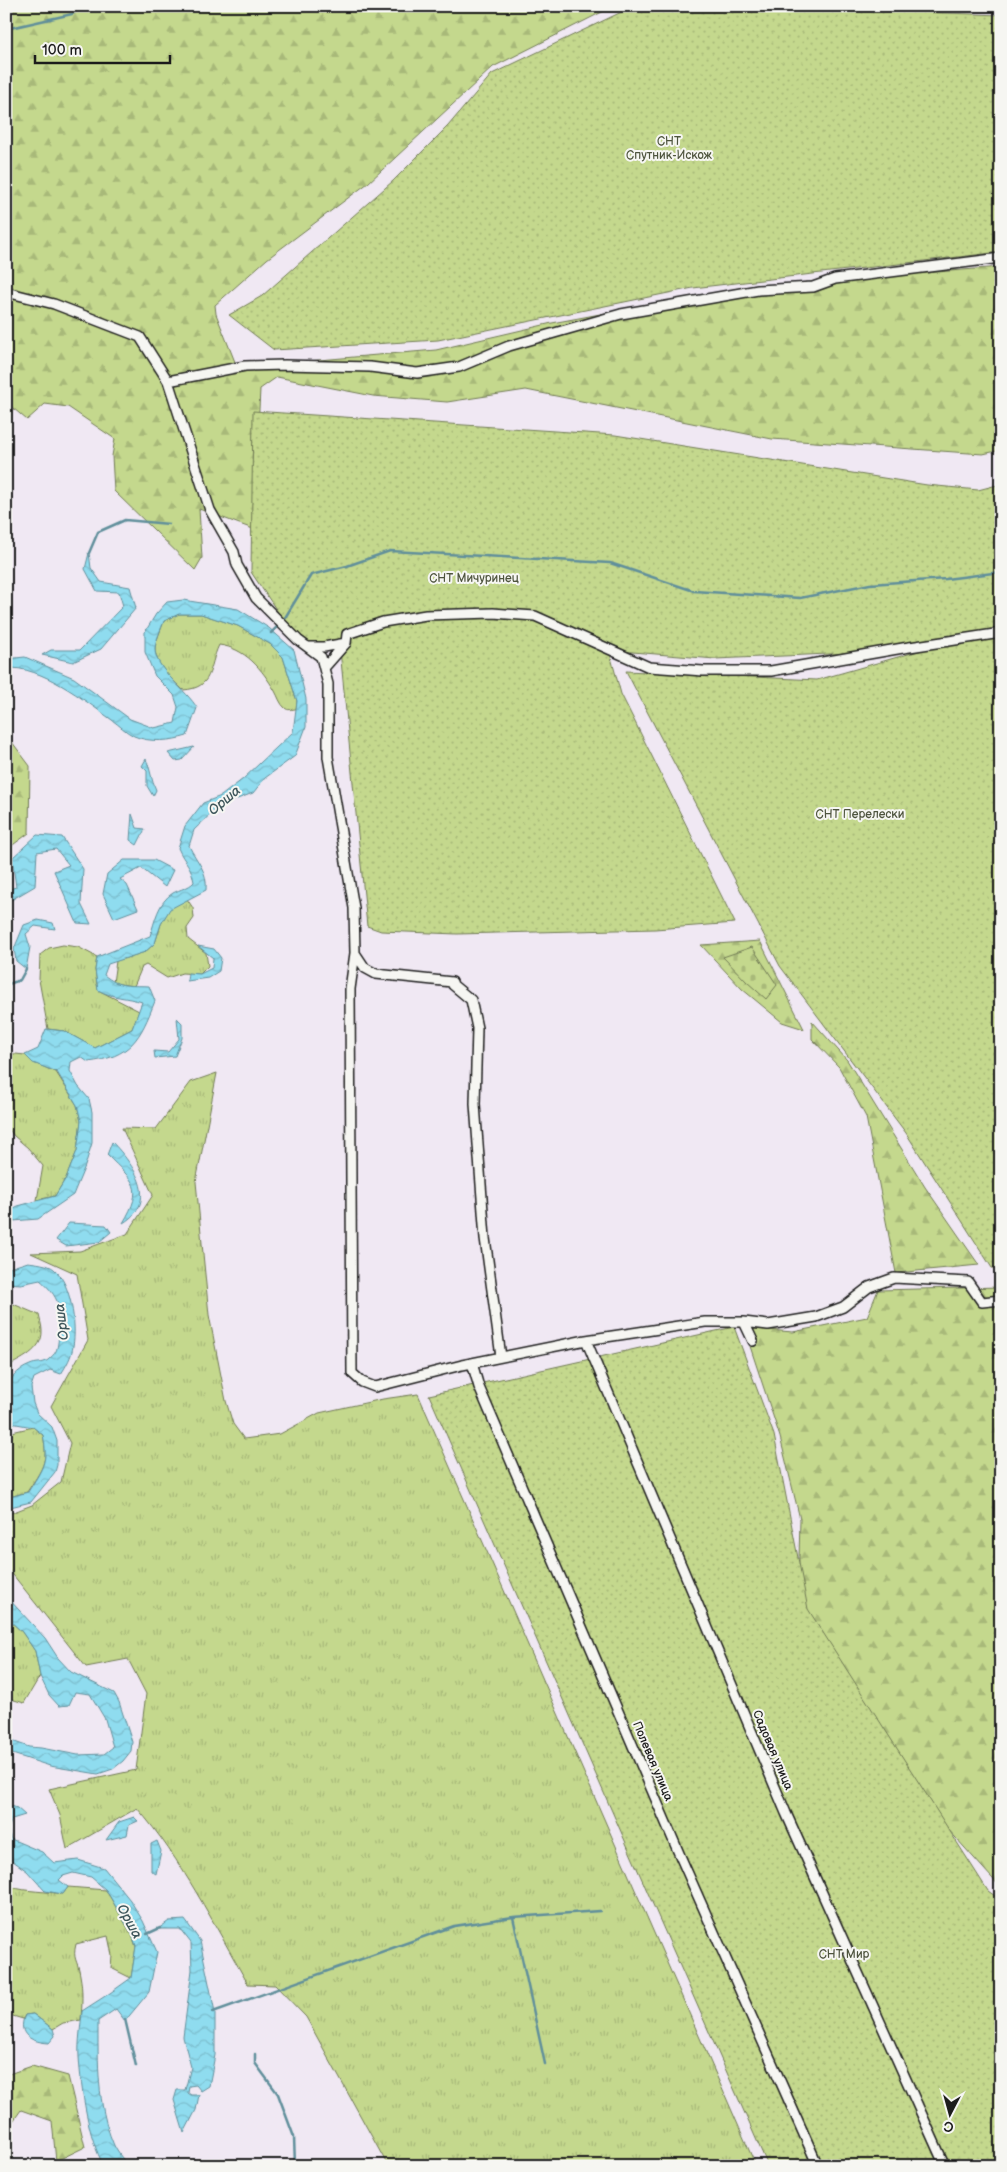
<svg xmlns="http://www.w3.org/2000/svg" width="1007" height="2172" viewBox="0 0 1007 2172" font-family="'Balsamiq Sans',sans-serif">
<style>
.grass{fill:url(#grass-tufts);stroke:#707a54}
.forest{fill:url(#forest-firs);stroke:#707a54}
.cemetery{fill:url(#cemetery-stones);stroke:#707a54}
.garden{fill:url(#garden-dots);stroke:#707a54}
.water{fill:url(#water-waves);stroke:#618f9b}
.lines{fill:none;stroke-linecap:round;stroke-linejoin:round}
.stream{stroke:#618f9b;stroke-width:2.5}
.minor-casing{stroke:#1c1c1c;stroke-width:12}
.minor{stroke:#f6f6f2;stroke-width:9}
.labels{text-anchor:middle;stroke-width:4;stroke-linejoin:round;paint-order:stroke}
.park-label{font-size:12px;fill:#4e543e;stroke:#f6f6f2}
.street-label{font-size:12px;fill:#1c1c1c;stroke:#f6f6f2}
.water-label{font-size:14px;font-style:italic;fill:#3e565b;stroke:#f6f6f2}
</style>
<defs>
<pattern id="grass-tufts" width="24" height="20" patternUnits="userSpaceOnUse" patternTransform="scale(1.25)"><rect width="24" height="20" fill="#c4d88d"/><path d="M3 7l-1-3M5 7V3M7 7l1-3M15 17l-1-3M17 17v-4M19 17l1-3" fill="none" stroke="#a8b979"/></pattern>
<pattern id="forest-firs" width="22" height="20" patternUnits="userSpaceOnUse" patternTransform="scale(1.25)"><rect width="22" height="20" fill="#c4d88d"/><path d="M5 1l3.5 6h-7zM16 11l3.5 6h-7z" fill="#a8b979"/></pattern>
<pattern id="cemetery-stones" width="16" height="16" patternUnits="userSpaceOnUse" patternTransform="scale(1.25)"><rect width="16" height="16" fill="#c4d88d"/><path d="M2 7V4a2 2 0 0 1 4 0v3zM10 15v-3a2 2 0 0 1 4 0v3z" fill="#a8b979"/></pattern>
<pattern id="garden-dots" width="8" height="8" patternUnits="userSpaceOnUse" patternTransform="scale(1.25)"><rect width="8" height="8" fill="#c4d88d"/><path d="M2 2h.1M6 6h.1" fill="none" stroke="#a8b979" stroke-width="1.8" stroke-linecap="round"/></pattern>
<pattern id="water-waves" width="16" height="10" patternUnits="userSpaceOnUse" patternTransform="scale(1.25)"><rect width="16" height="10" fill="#8fdcef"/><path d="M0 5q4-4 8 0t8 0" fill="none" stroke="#7bbccc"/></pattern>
</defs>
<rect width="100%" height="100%" fill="#f0e8f3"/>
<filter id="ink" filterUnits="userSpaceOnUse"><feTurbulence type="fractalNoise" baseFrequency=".02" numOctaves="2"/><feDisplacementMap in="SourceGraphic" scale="10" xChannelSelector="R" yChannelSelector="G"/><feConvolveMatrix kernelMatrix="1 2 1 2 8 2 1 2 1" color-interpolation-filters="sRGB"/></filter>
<g filter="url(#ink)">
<path class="grass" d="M 179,614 L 201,614 L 238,626 L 270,644 L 283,657 L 297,701 L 296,709 C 292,709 288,711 285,708 C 280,704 278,696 275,691 C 262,669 245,648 219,645 C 208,668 214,688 183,690 C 173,680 154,664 155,648 C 156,640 161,630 164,621 Z
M 187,899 L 193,908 L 194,918 L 187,928 L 188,939 L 206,953 L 208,966 L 200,974 L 182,973 L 167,978 L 146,965 L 142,967 L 134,986 L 113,983 L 116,961 L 145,952 L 155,943 L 161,924 L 169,909 Z
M 63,945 L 78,947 L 97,957 L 95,970 L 98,990 L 139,1011 L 132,1029 L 95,1048 L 64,1031 L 48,1029 L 39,980 L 40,955 L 49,948 Z
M 6,1053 L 25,1055 L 34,1063 L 56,1072 L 77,1105 L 81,1121 L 77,1151 L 66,1178 L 55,1196 L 37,1200 L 43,1166 L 28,1148 L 14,1136 L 6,1126 Z
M 217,1073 L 196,1182 L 209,1315 L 226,1401 L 233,1424 L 244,1439 L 280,1434 L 319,1413 L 383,1399 L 418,1394 L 756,2166 L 388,2166 L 306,2017 L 275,1985 L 248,1984 C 215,1926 181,1858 137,1808 L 67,1849 L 60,1815 L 49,1789 L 136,1770 L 146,1694 L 128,1659 L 86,1667 L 6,1566 L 6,1515 L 32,1505 L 61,1482 L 70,1443 L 51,1406 L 88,1340 L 77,1274 L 31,1253 L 80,1251 L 127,1234 L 153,1195 L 122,1128 L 156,1129 L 191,1082 Z
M 6,1301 L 39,1315 C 40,1320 42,1326 42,1331 C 43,1350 20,1360 6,1367 Z
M 33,1427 L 43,1435 C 49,1462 42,1469 27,1492 L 6,1498 L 6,1436 L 12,1432 Z
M 6,1617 L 22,1632 L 35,1651 L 40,1676 L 24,1703 L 11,1699 L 6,1694 Z
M 6,1878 L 11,1887 C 28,1892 45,1891 63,1894 L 68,1887 L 106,1890 L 132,1935 L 136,1947 L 131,1978 L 111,1968 L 112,1955 L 108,1936 L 76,1944 C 72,1960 78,1960 80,1975 C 83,1990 82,2005 81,2020 L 63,2023 L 53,2029 L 33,2014 L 25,2015 L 23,2019 L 6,2014 Z"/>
<path class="forest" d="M 6,6 L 605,6 L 604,11 L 493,67 L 368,183 L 267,259 L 215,305 L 216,314 L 237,367 L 436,350 L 552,323 L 745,287 L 1001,267 L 1001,450 L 983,454 L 772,439 L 526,390 L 447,402 L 373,396 L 277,377 L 260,389 L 253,529 L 199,509 L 202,558 L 195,570 L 114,491 L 112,456 L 115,439 L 68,407 L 45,404 L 27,420 L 6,402 Z
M 6,734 L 30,766 L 29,833 L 6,850 Z
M 760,941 L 804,1029 L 782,1022 L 742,989 L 701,945 Z
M 812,1021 L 847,1060 L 925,1187 L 979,1265 L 896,1273 L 866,1117 L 839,1067 L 812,1039 Z
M 1001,1287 L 1001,1888 L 901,1777 L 798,1599 L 800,1519 L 780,1437 L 744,1328 L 793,1332 L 867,1317 L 878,1290 Z
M 32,2066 L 68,2076 L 85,2147 L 56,2161 L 52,2121 L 21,2110 L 6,2131 L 6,2075 Z"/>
<path class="cemetery" d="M 752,947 L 777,985 L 766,999 L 747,982 L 723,957 Z"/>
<path class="garden" d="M 634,6 L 754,6 L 1001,15 L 1001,252 L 693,288 L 438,340 L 274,350 L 229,315 L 262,296 L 393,181 L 448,126 L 492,74 Z
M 253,411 L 615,435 L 927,485 L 978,490 L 1001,484 L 1001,630 L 852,653 L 715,659 L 609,650 L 621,694 L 735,923 L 655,929 L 457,934 L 381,931 L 367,926 L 340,650 L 298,642 L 251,572 Z
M 1001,634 L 1001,1268 L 992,1268 L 906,1133 L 780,966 L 626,671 L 817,680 L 961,639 Z
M 734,1327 L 774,1435 L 808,1609 L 988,1891 L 1001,1900 L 1001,2166 L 768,2166 L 429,1395 Z"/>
<path class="water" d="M 89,553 L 91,568 L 101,582 L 130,587 L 136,608 L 101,649 L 73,662 L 42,655 L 51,650 L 80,650 L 123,606 L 119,592 L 97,591 L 85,569 Z
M 183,600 L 238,609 L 269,628 L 294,650 L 306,699 L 306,727 L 295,756 L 265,778 L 253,793 L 219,806 L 194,830 L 189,846 C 197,862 208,871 206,890 L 170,909 L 161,924 L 155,943 L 145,952 L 108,964 L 104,975 C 120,988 129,985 149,986 L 155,1001 C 140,1039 131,1057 88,1062 L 81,1057 L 71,1062 L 70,1071 L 78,1086 L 89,1099 L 92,1112 L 92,1143 L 85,1166 L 73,1195 L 38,1219 L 13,1221 L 6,1226 L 6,1212 L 18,1206 L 55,1196 L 66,1178 L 77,1151 L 81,1121 L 77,1105 L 57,1072 L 33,1063 L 25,1055 L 38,1049 L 46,1029 L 64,1031 L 95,1048 L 132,1029 L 142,1002 C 127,997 112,998 98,990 L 95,970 L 97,957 L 150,936 C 155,921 158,902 173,893 C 180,889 189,888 194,882 C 191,864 185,864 178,848 L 185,826 L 203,803 L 221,796 L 243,779 L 293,732 L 297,701 L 283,657 L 270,644 L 238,626 L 201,614 L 179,614 L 164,621 C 161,629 156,640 155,648 C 154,669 188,691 197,708 L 187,736 C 171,741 150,743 134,736 C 126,732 119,725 112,720 C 84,700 42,666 6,668 L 6,659 L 25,657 L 74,678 L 130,719 L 154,728 L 175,723 L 178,707 L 174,695 L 155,676 L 145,652 L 145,632 L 156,614 L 167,602 Z
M 194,747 L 182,760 L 175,761 L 168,753 Z
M 146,759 C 151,770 151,780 156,790 L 153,796 L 147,786 L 147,771 L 142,766 Z
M 132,814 L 137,828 L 145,829 L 137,845 L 130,840 Z
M 37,835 L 62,837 L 83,869 L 81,904 L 91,924 L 77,923 L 54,871 L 69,865 L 56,849 L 37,852 L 35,886 L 6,903 L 6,890 L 16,887 L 12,858 Z
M 124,860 L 154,860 L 173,870 L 165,887 L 141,868 L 120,879 L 127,885 L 138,909 L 114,918 L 103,894 L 107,874 Z
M 38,920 L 53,923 L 55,929 L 35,926 L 26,934 L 30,947 L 26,969 L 16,961 L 14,949 L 24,925 Z
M 198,946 L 214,949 L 221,958 L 219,971 L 208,978 L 187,981 L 188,973 L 200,974 L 212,968 L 213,958 Z
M 177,1018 L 182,1023 L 182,1038 L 175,1056 L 155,1058 L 154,1051 L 168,1052 L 179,1039 Z
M 112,1142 C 134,1165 160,1201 123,1223 C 145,1186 134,1182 107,1155 Z
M 69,1223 L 106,1225 L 111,1232 L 99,1242 L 66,1246 L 56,1240 Z
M 28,1262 C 35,1263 48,1264 54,1269 C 71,1283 77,1325 73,1346 C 72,1356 66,1366 61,1374 L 50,1370 L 34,1378 L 31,1387 L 33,1403 L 37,1413 L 52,1427 L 57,1441 L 57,1465 L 55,1472 L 31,1502 L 6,1508 L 6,1498 L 28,1492 C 42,1469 49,1462 43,1435 L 33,1427 L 11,1423 C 1,1400 4,1375 30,1365 C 36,1362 43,1364 48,1360 C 50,1358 55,1354 56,1351 C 60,1343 60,1309 57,1301 C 53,1292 47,1286 40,1280 L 21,1284 L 6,1283 L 6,1269 Z
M 6,1596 L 45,1638 L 58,1658 L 71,1672 L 114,1693 L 119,1702 L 132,1742 L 131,1751 L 123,1761 L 113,1769 L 98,1774 L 50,1766 L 6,1752 L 6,1739 L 29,1747 L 41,1748 L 78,1755 L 104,1754 L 113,1747 L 105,1719 L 90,1694 L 75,1692 L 69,1705 L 59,1706 L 49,1695 L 40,1676 L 35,1651 L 22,1632 L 6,1617 Z
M 6,1804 L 17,1808 L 25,1815 L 12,1819 L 8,1829 L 11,1839 L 42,1852 L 54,1863 L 78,1860 L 104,1868 L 130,1900 L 143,1921 L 157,1952 L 149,1992 L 125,2021 L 116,2009 L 98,2021 C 98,2061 97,2105 113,2143 C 116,2151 123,2159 128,2166 L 104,2166 C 88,2138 81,2089 79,2057 C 78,2042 81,2026 82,2011 L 110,1993 L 131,1978 L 136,1946 L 132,1934 L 106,1890 L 91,1877 L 73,1873 L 63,1876 L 59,1880 L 68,1887 L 63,1894 L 45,1891 L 27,1871 L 6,1856 Z
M 134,1817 L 138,1821 L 129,1825 L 127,1835 L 106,1840 L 119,1822 Z
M 157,1841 L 161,1851 L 156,1874 L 151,1871 L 151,1844 Z
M 185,1920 L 200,1941 L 215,2012 L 215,2055 L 209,2086 L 201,2091 L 196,2085 L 189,2086 L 188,2093 L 191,2095 L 199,2095 L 196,2110 L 184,2133 L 174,2100 L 177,2090 L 185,2090 L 191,2067 L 183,2037 L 192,1970 L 191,1943 L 180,1929 L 158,1929 L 169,1921 Z
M 33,2014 L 53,2029 L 55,2036 L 49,2043 C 33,2042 16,2036 25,2015 Z"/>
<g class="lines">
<path class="stream" d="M 6,29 L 72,14 L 84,6
M 89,553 L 98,532 L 125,520 L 169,524
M 283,621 L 311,575 L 347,566 L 390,551 L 610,563 L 694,591 L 800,598 L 870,584 L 946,579 L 1001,572
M 271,633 L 277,627
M 6,985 L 20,980 L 26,969
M 513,1917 L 545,2064
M 147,1934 L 160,1928
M 213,2012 L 454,1926 L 513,1917 L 600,1911
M 125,2019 L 136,2066
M 255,2054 L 255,2063 L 278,2094 L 294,2137 L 295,2165"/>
<defs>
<path id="minor" d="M 6,292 L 54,304 L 140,337 L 168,381 L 210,510 L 234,552 L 237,565 L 256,598 L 298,640 L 321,657 L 328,684 L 328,757 L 354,908 L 355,953 L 350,989 L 352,1373 L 362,1382 L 375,1387 L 462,1365 L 586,1340 L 705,1322 L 744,1322 L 768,1325 L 816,1317 L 843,1307 L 869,1287 L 894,1278 L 968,1282 L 982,1302 L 1001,1300
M 168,381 L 245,366 L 285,365 L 370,367 L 417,373 L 459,367 L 509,346 L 621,314 L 758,290 L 813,287 L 835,279 L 1001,258
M 309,647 L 324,647 L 346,643 L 347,634 L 383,622 L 426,615 L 493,613 L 535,616 L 649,667 L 703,671 L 771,671 L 903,648 L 1001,633
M 324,668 L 346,643
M 355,953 L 365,968 L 376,974 L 452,982 L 453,985 L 471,1000 L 477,1028 L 475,1104 L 485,1238 L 501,1357
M 744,1322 L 753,1341
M 586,1340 L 786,1813 L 945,2166
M 472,1363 L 479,1387 L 681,1858 L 818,2166"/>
</defs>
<use href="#minor" class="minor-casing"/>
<use href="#minor" class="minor"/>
</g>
</g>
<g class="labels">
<g class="park-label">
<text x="669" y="145">СНТ<tspan x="669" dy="14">Спутник-Искож</tspan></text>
<text x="474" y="582">СНТ Мичуринец</text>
<text x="860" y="818">СНТ Перелески</text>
<text x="844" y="1958">СНТ Мир</text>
</g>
<g class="street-label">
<text transform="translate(773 1750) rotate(67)" y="4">Садовая улица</text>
<text transform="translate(653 1761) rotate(67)" y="4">Полевая улица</text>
</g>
<g class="water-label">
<text transform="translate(224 800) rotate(-40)" y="5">Орша</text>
<text transform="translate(61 1322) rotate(-97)" y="5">Орша</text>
<text transform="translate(130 1921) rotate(61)" y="5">Орша</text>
</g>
</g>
<rect width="1007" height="2172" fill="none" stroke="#f6f6f2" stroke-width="25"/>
<rect x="12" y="12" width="982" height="2147" fill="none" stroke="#1c1c1c" stroke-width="2" filter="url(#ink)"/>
<g transform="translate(950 2114) rotate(186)" stroke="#f6f6f2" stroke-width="4" paint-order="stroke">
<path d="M0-4L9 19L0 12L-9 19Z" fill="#1c1c1c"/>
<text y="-8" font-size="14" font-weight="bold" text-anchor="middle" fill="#1c1c1c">С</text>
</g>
<path d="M35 55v8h135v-8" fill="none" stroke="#1c1c1c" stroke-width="2.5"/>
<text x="42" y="55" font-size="15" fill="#1c1c1c" stroke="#f6f6f2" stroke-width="4" paint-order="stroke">100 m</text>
</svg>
